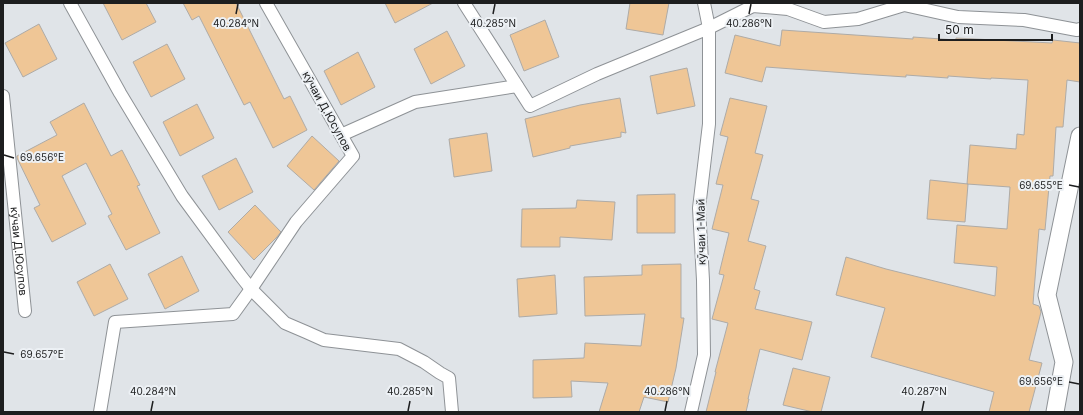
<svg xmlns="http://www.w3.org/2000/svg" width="1083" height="415" viewBox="0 0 1083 415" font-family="Inter,sans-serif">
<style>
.building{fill:#efc696;stroke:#aeaba7}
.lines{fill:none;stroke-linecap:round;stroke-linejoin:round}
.street-casing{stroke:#8e9296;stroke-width:14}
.secondary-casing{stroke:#8e9296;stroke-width:19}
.street{stroke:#fff;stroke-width:12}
.secondary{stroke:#fff;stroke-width:17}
.ticks{fill:none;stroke:#1d1e1f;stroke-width:1.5}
.labels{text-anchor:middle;stroke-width:4;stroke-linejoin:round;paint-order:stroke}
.street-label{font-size:11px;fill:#1d1e1f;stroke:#edf1f5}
.ticks-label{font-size:10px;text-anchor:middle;fill:#1d1e1f;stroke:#edf1f5;stroke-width:4;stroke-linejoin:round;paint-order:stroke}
</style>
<rect width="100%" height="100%" fill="#e0e4e8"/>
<path class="building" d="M 103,3 L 146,3 L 156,22 L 122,40 Z
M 183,3 L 236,3 L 284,99 L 290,96 L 307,130 L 273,148 L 250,102 L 244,105 L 199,16 L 192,20 Z
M 385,3 L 433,3 L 395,23 Z
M 630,3 L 669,3 L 663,35 L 626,29 Z
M 545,20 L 559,57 L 524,71 L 510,35 Z
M 39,24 L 57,59 L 23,77 L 5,43 Z
M 782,30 L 913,39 L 913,37 L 956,40 L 956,38 L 1052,43 L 1053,40 L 1080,43 L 1080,82 L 1067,80 L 1063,127 L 1056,127 L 1053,176 L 1050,176 L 1045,230 L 1039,229 L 1033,304 L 1039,306 L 1041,312 L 1029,360 L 1042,363 L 1029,412 L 989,412 L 994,392 L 871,357 L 885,308 L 836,295 L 846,257 L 886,269 L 995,296 L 997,267 L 954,263 L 957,225 L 1007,229 L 1010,187 L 967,184 L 970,145 L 1016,149 L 1017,134 L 1024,135 L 1028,80 L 991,78 L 991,79 L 948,76 L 948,78 L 906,75 L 906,77 L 860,74 L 766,67 L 762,82 L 725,73 L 735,35 L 780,46 Z
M 447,31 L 465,66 L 431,84 L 414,49 Z
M 167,44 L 185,79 L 151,97 L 133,62 Z
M 358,52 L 375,87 L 341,105 L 324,71 Z
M 687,68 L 695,106 L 657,114 L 650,76 Z
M 620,98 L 626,133 L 621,132 L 621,137 L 570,146 L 570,148 L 533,157 L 525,119 L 580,105 Z
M 730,98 L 767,106 L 755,153 L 763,155 L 751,199 L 759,201 L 748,241 L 766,246 L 754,289 L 760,291 L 755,309 L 812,322 L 802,360 L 760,349 L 748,399 L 749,399 L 746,412 L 706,412 L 716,372 L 715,372 L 728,323 L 712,319 L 724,275 L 719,274 L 729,233 L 712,229 L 723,185 L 716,184 L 728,137 L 720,135 Z
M 84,103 L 111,156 L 122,150 L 140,185 L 137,186 L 160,233 L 126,250 L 108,216 L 112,214 L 86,163 L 62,176 L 86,224 L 52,242 L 34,208 L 40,205 L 17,158 L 17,156 L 57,135 L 50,122 Z
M 197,104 L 214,138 L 180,156 L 163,122 Z
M 487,133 L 492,171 L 454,177 L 449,139 Z
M 312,136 L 339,161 L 314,190 L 287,166 Z
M 236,158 L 253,192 L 219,210 L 202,176 Z
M 930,180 L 968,184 L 965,222 L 927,219 Z
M 675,194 L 675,233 L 637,233 L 637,195 Z
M 577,200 L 615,202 L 612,240 L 560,237 L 560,247 L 521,247 L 522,209 L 576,208 Z
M 255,205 L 281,232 L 276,238 L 254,260 L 228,232 Z
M 182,256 L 199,291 L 165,309 L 148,274 Z
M 110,264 L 128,299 L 94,316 L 77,282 Z
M 681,264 L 681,318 L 684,318 L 676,368 L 668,402 L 644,397 L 639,412 L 599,412 L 608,383 L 571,381 L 572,397 L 533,398 L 533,360 L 584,358 L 585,343 L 641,346 L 645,314 L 585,316 L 584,277 L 642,275 L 642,265 Z
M 555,275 L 557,314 L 519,317 L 517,279 Z
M 793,368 L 830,377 L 821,412 L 813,412 L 783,405 Z"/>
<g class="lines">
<defs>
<g id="street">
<path d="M 70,3 L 120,93 L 182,196 L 240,275 L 251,289 L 285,323 L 306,332 L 324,340 L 399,349 L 424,362 L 440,373 L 449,378 L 452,412"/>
<path d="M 464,3 L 530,106 L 597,74 L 709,28 L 753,6 L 788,9 L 824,22 L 858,19 L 904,5 L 958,17 L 1024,20 L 1077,30 L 1080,29"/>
<path id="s1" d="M 3,96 L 25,311"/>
<path d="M 341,135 L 415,102 L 517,86"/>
<path d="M 100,412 L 115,322 L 233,314 L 251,289 L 296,222 L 353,156 L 266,3"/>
<path d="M 691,412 L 704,355 L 703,280 L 699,208 L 709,124 L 709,28 L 704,3"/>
</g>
<path id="secondary" d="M 1055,412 L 1064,362 L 1047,295 L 1080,136"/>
</defs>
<use href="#street" class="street-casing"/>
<use href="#secondary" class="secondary-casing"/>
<use href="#street" class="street"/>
<use href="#secondary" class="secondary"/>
</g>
<path class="ticks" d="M 236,14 L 238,4M 493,14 L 495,4M 749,14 L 751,4M 4,155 L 14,158M 1069,185 L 1079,187M 4,352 L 14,354M 1069,382 L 1079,384M 151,411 L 153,401M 408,411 L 410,401M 665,411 L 667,401M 922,411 L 924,401"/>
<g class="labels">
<g class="street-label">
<text transform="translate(327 111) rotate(61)" y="4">кӯчаи Д.Юсупов</text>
<text transform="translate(701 232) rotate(-91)" y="4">кӯчаи 1-Май</text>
<text dy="4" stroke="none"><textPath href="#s1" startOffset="156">кӯчаи Д.Юсупов</textPath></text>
</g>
</g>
<g class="ticks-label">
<text x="236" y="27">40.284°N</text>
<text x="493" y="27">40.285°N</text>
<text x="749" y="27">40.286°N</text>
<text x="42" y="161">69.656°E</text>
<text x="1041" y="189">69.655°E</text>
<text x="42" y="358">69.657°E</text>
<text x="1041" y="385">69.656°E</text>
<text x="153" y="395">40.284°N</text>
<text x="410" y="395">40.285°N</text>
<text x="667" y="395">40.286°N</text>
<text x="924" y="395">40.287°N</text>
</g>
<rect width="1083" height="415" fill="none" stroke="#1d1e1f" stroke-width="8"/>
<path d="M939 34v6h113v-6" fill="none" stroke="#1d1e1f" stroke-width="2"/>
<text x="945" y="34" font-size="12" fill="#1d1e1f" stroke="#edf1f5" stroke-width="3" paint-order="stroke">50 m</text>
</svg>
